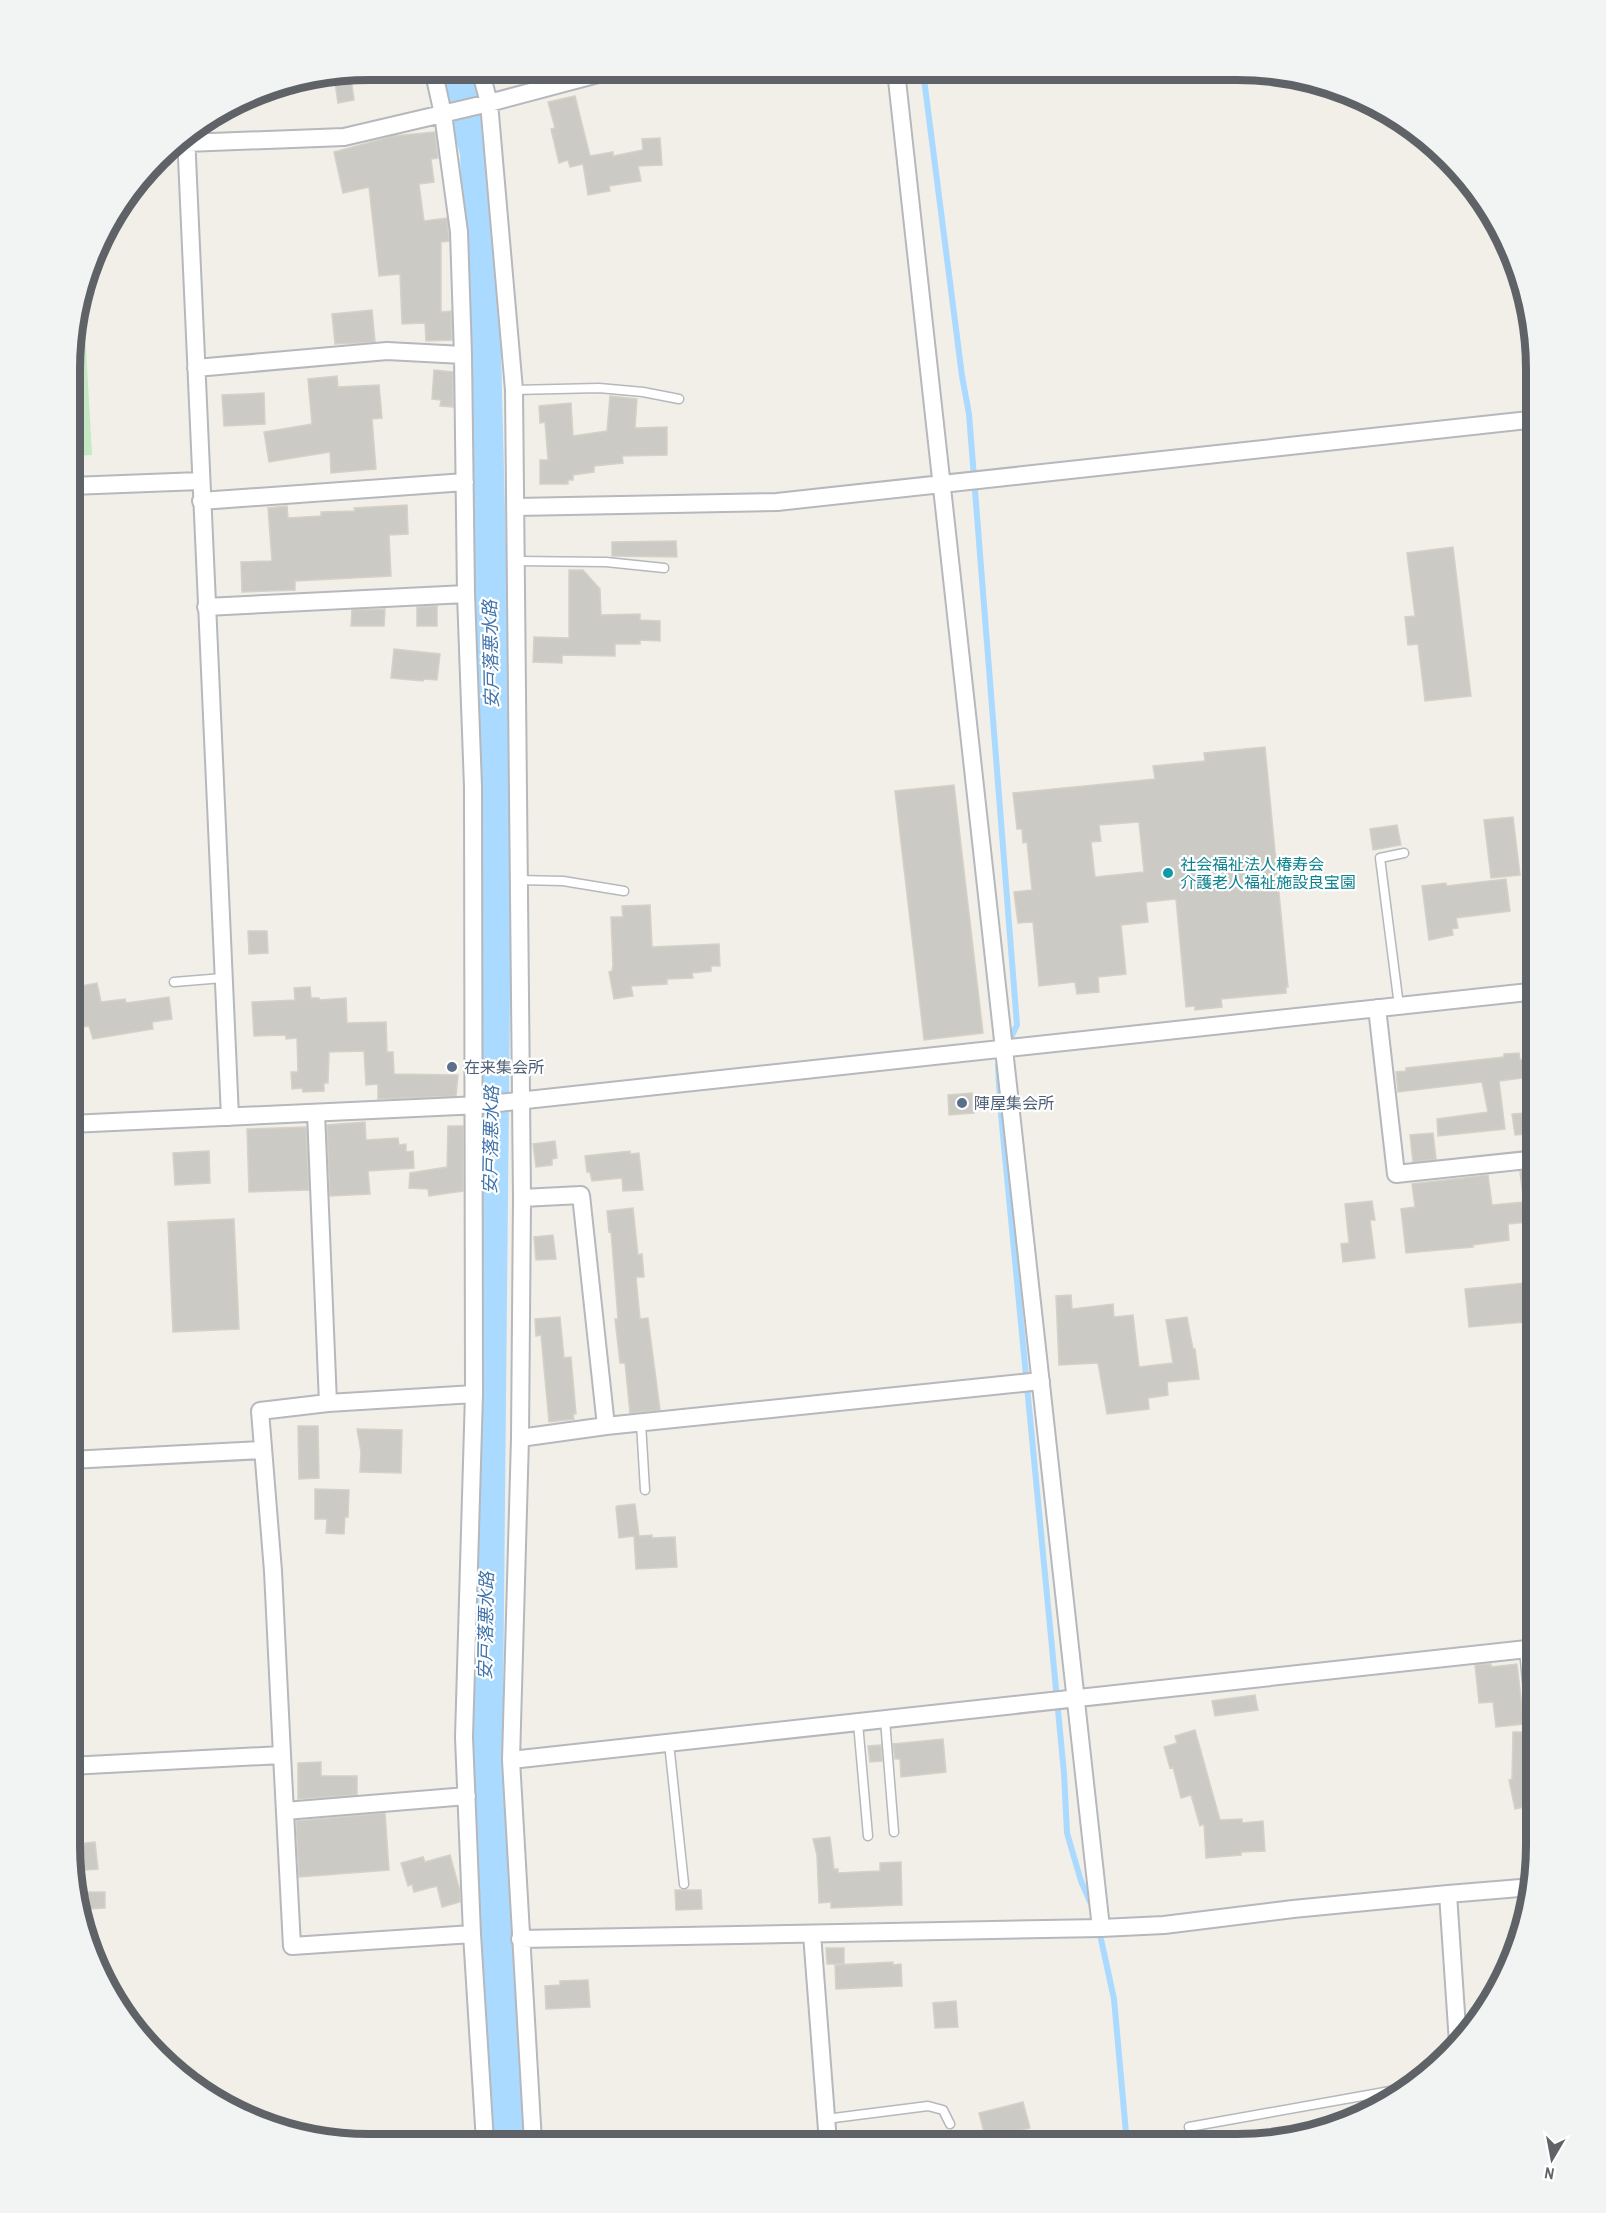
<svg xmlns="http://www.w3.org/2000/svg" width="1606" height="2213" viewBox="0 0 1606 2213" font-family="'Archivo Narrow','Noto Sans JP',sans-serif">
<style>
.green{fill:#c5e8c5}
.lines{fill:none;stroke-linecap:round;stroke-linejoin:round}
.stream{stroke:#aadaff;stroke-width:6}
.river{stroke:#aadaff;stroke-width:36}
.building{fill:#cccac5;stroke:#d6d1c6;stroke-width:1.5;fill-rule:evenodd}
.lane-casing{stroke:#b5b8bc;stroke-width:11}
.street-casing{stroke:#b5b8bc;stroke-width:20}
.lane{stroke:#fff;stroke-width:8}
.street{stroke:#fff;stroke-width:16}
.culture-dot{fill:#0f9aa8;stroke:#fff;stroke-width:2}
.service-dot{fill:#5c6f8a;stroke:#fff;stroke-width:2}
.labels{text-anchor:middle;stroke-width:4.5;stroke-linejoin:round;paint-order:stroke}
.culture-label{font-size:16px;fill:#0d838f;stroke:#fff;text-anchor:start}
.service-label{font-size:16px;fill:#4e5e75;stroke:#fff;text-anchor:start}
.water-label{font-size:18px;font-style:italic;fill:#4174aa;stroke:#fff}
.rim{fill:none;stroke:#5f6368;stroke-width:8}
</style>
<rect width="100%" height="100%" fill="#f1efe8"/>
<path class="green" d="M 72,332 L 85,332 L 92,455 L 71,456 Z"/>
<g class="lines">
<path class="stream" d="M 923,71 L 962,376 L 969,414 L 1017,1025 L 1008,1043
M 1000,1061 L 998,1066 L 1001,1114 L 1064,1773 L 1067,1833 L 1081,1881 L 1092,1906
M 1099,1930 L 1114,1999 L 1127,2144"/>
<path class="river" d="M 455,69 L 478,152 L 494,790 L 485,1705 L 512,2142"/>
</g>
<path class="building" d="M 350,72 L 354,100 L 338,103 L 334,75 Z
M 575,96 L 590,156 L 613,152 L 613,156 L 643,150 L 642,139 L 660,138 L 662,165 L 638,166 L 641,181 L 609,186 L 610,191 L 588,195 L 583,164 L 570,167 L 568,160 L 559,163 L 551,129 L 555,128 L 548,102 Z
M 435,132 L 438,158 L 431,159 L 434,182 L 419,184 L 424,221 L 447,218 L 449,241 L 441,242 L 441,312 L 451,311 L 452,340 L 426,341 L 425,323 L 402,324 L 400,274 L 379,276 L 369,187 L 343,193 L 334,152 L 393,136 Z
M 372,310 L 375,342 L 335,344 L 332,314 Z
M 434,370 L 453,372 L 453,407 L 440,406 L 441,400 L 432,399 Z
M 337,376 L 338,387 L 379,385 L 382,418 L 372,419 L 376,469 L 331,473 L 330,452 L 269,462 L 264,432 L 312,424 L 308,379 Z
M 264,393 L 265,424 L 224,426 L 222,395 Z
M 610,396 L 637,399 L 635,428 L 667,427 L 667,455 L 622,456 L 623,463 L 594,466 L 594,472 L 573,475 L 573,480 L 568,480 L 568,484 L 540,484 L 540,460 L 548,460 L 545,422 L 540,423 L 539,406 L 571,403 L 573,436 L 607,431 Z
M 407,505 L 408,534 L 389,535 L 391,576 L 295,581 L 295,590 L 242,592 L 241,562 L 272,561 L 268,508 L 287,506 L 288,518 L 321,516 L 321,512 L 355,511 L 354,508 Z
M 676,541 L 677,557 L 612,556 L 612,542 Z
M 1453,547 L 1471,696 L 1425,701 L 1418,644 L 1408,645 L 1405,617 L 1415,616 L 1407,553 Z
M 569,570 L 583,570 L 600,589 L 601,615 L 640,614 L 640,620 L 660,621 L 660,641 L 640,640 L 640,644 L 615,644 L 615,656 L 562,655 L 562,663 L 533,662 L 534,637 L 569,638 Z
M 437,606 L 437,626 L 417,626 L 417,607 Z
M 385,609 L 384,626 L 351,626 L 352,610 Z
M 394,649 L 440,654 L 437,680 L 424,679 L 423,681 L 391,678 Z
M 1265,747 L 1288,987 L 1286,987 L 1286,993 L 1221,999 L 1222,1007 L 1195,1010 L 1195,1006 L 1186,1007 L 1176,899 L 1146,902 L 1148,922 L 1121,925 L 1126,974 L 1098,977 L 1099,992 L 1077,994 L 1075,982 L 1039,986 L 1033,922 L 1018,923 L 1014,892 L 1032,890 L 1027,842 L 1023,843 L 1022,829 L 1017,829 L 1013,793 L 1155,779 L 1153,766 L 1205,761 L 1204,753 ZM 1139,822 L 1144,872 L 1095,877 L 1091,842 L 1101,841 L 1099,825 Z
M 954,785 L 983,1033 L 924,1040 L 895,791 Z
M 1513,817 L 1520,875 L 1491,878 L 1484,820 Z
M 1397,825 L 1401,845 L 1373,850 L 1370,829 Z
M 1506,879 L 1510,911 L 1456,918 L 1458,928 L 1452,929 L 1453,935 L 1429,940 L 1422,886 L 1446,883 L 1446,886 Z
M 650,905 L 652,947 L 719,944 L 720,966 L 711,966 L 711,971 L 692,973 L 693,978 L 667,979 L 667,984 L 631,986 L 633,996 L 614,999 L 609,972 L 612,971 L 613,965 L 611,917 L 623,917 L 622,906 Z
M 248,931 L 267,931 L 268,953 L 249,954 Z
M 97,983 L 101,1002 L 125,999 L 126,1003 L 169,997 L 172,1019 L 152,1022 L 153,1029 L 93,1039 L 89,1026 L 83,1027 L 75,987 Z
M 310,987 L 311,998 L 319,998 L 319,1000 L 346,998 L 347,1023 L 386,1022 L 387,1052 L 393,1052 L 394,1074 L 458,1075 L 456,1096 L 378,1099 L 378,1084 L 366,1085 L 364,1051 L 329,1052 L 328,1083 L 324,1083 L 324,1091 L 303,1092 L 302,1088 L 292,1089 L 291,1072 L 298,1072 L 297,1038 L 286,1039 L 286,1035 L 254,1036 L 252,1002 L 295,1000 L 294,988 Z
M 1519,1053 L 1520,1060 L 1537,1058 L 1537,1076 L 1499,1081 L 1505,1129 L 1438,1136 L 1437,1119 L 1488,1112 L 1482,1082 L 1398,1092 L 1396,1072 L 1406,1071 L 1406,1068 L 1504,1057 L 1504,1054 Z
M 972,1093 L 974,1113 L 949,1115 L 948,1095 Z
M 1537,1112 L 1537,1133 L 1515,1135 L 1512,1114 Z
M 365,1122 L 366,1140 L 398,1138 L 399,1145 L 406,1144 L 406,1152 L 413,1151 L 414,1168 L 368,1171 L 370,1194 L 330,1196 L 327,1125 Z
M 448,1126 L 463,1126 L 463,1191 L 429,1196 L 428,1189 L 409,1188 L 410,1173 L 447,1167 Z
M 306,1127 L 309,1190 L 249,1192 L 247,1129 Z
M 1433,1133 L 1436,1159 L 1413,1162 L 1410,1135 Z
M 555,1141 L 557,1158 L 552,1159 L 552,1165 L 536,1167 L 533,1144 Z
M 209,1151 L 210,1183 L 175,1185 L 173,1153 Z
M 630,1151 L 630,1154 L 639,1153 L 643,1190 L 623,1191 L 622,1178 L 592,1181 L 590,1172 L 587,1172 L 585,1156 Z
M 1537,1170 L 1537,1221 L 1508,1224 L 1509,1240 L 1473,1245 L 1473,1247 L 1406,1253 L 1401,1209 L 1415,1207 L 1412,1184 L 1488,1175 L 1492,1205 L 1524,1202 L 1520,1172 Z
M 1372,1201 L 1375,1220 L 1370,1220 L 1375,1258 L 1343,1262 L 1341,1244 L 1349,1243 L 1345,1204 Z
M 633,1208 L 638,1255 L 642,1254 L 644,1277 L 636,1277 L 640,1319 L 648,1318 L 660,1410 L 630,1413 L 625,1363 L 620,1363 L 615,1319 L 618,1319 L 611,1231 L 609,1232 L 607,1211 Z
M 234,1219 L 239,1329 L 173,1332 L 168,1222 Z
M 553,1235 L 556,1259 L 536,1260 L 534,1237 Z
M 1537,1282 L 1537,1321 L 1469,1327 L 1465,1289 Z
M 1071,1295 L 1072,1309 L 1113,1304 L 1114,1317 L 1133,1315 L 1139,1367 L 1173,1363 L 1166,1320 L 1187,1317 L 1193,1349 L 1195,1349 L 1199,1379 L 1167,1382 L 1168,1395 L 1148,1398 L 1149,1409 L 1107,1414 L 1098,1363 L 1059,1365 L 1056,1296 Z
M 560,1317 L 564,1358 L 571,1357 L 576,1414 L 573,1414 L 574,1419 L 549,1422 L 541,1335 L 536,1336 L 535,1319 Z
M 298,1426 L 318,1426 L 319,1478 L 299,1479 Z
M 357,1429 L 402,1430 L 401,1473 L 360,1472 L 361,1452 Z
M 315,1489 L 349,1490 L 348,1517 L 345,1517 L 344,1534 L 326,1533 L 327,1519 L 315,1519 Z
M 635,1504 L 639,1536 L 652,1535 L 652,1538 L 675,1537 L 677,1567 L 636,1569 L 634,1536 L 619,1538 L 616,1507 L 617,1506 Z
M 1491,1664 L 1491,1667 L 1517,1664 L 1524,1724 L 1496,1727 L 1493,1702 L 1479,1703 L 1475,1665 Z
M 1255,1695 L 1258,1710 L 1215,1716 L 1212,1701 Z
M 1195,1730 L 1220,1820 L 1242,1819 L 1242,1823 L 1263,1821 L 1265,1851 L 1241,1852 L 1241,1855 L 1206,1858 L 1204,1824 L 1200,1826 L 1191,1795 L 1181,1798 L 1173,1767 L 1170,1768 L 1164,1747 L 1177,1743 L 1175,1736 Z
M 1513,1732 L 1532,1732 L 1531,1742 L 1536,1742 L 1536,1804 L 1515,1809 L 1509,1780 L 1512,1779 Z
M 943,1739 L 946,1772 L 901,1777 L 900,1759 L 895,1759 L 893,1744 Z
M 881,1745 L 882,1761 L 870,1762 L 868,1746 Z
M 321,1762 L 321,1776 L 357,1776 L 357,1795 L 298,1799 L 298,1763 Z
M 385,1813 L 389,1870 L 299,1877 L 296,1821 Z
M 830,1837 L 834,1869 L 838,1869 L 838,1873 L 880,1871 L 880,1863 L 901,1862 L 902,1905 L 831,1908 L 831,1902 L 819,1903 L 817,1855 L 813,1839 Z
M 95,1842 L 98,1869 L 73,1871 L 69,1845 Z
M 450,1855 L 460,1891 L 460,1902 L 442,1907 L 437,1886 L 414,1892 L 412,1884 L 408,1886 L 401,1863 L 423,1857 L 425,1862 Z
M 675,1890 L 701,1890 L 702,1909 L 676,1910 Z
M 87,1892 L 105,1892 L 105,1908 L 87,1909 Z
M 826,1948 L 844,1948 L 844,1964 L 827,1964 Z
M 893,1962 L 893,1965 L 901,1964 L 902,1986 L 836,1989 L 835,1965 Z
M 588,1980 L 590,2007 L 546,2009 L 545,1986 L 560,1985 L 560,1981 Z
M 956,2001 L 958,2027 L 935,2028 L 933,2003 Z
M 1023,2102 L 1030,2128 L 986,2140 L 979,2113 Z"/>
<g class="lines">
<defs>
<path id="lane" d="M 75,318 L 82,318
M 514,390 L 599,388 L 643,392 L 679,399
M 516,561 L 606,562 L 664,568
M 518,880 L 563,881 L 624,891
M 174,982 L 223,978
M 1399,1006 L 1380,858 L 1404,853
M 641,1423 L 645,1490
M 1524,1650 L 1531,1721
M 885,1720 L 894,1832
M 858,1723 L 868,1836
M 669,1743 L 684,1884
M 826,2119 L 928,2106 L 943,2110 L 950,2124
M 1189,2127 L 1407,2088"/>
<path id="street" d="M 480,69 L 489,103 L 514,390 L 522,1198 L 520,1438 L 511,1760 L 533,2142
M 896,71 L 1101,1928
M 186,135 L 230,1117
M 186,143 L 344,137 L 489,103 L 598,74 L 597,70
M 196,368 L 387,351 L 463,355
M 71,486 L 200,481
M 201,501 L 465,482
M 516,507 L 777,502 L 1537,419
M 206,607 L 466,594
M 1377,1008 L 1396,1174 L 1537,1159
M 316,1113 L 328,1403
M 70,1124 L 480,1105 L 1537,991
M 522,1198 L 581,1195 L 606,1426
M 474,1394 L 464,1737 L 472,1934 L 485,2142
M 520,1438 L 606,1426 L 1041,1381
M 70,1460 L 263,1450
M 282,1755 L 292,1946 L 472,1934
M 511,1760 L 1536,1648
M 69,1766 L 282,1755 L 273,1571 L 260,1411 L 328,1403 L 474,1394 L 473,787 L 466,594 L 463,355 L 459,232 L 443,114 L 433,69
M 285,1811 L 467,1796
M 812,1934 L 828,2143
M 520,1939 L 1101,1928 L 1164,1925 L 1293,1909 L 1448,1894
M 1458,2043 L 1448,1894 L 1532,1887"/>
</defs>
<use href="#lane" class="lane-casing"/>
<use href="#street" class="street-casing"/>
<use href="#lane" class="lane"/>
<use href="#street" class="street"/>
</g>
<circle class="culture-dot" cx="1168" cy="873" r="6"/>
<g class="service-dot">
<circle cx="452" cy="1067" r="6"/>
<circle cx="962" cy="1103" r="6"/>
</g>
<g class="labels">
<g class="culture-label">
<text x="1180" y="870">社会福祉法人椿寿会<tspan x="1180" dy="18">介護老人福祉施設良宝園</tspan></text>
</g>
<g class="service-label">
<text x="464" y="1073">在来集会所</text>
<text x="974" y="1109">陣屋集会所</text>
</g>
<g class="water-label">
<text transform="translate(491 654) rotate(-91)" y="6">安戸落悪水路</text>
<text transform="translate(491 1140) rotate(-89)" y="6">安戸落悪水路</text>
<text transform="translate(486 1626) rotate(-89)" y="6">安戸落悪水路</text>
</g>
</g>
<path d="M0 0H1606V2213H0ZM369 80H1237A289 289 0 0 1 1526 369V1845A289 289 0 0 1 1237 2134H369A289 289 0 0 1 80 1845V369A289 289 0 0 1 369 80Z" fill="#f2f3f3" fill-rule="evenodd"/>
<path class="rim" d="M369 80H1237A289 289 0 0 1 1526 369V1845A289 289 0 0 1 1237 2134H369A289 289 0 0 1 80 1845V369A289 289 0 0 1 369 80Z"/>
<g transform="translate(1552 2159) rotate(190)" stroke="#ffffff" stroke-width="4.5" paint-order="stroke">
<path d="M0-4.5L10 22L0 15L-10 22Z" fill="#5f6368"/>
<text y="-9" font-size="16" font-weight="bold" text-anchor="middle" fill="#5f6368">N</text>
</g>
</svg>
